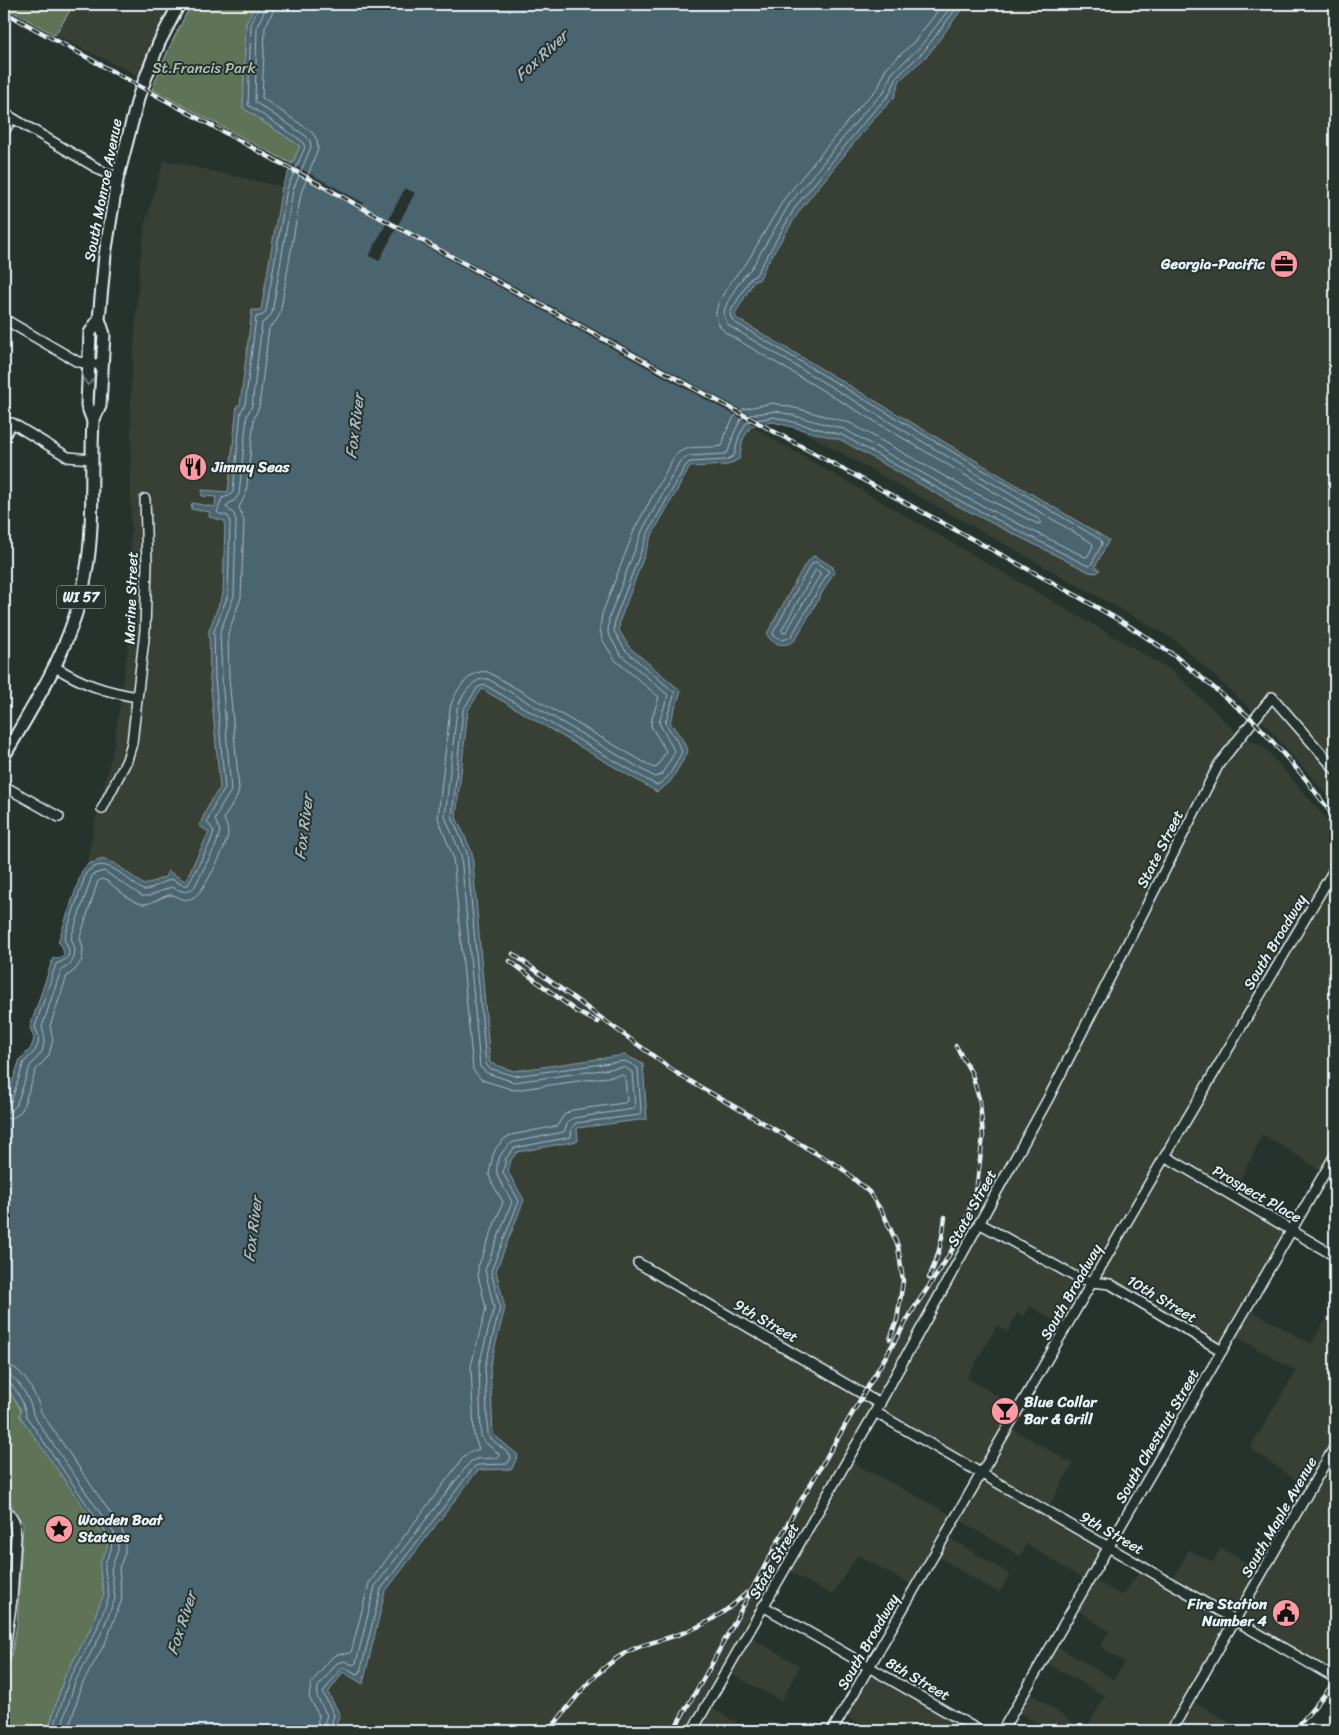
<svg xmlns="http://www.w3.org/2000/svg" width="1339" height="1735" viewBox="0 0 1339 1735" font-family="Sriracha,sans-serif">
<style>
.built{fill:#384036;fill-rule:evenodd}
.green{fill:#5e7356;stroke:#a3b2a7}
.water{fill:#4c6570;stroke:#8a9da6}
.pier{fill:#26332d}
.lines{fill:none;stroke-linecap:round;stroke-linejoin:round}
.shore{stroke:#aab9c2;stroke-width:1}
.minor-casing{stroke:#e8f1f8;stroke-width:12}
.major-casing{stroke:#e8f1f8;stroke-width:15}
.minor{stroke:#26332d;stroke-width:9}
.major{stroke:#26332d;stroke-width:11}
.rail-casing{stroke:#e8f1f8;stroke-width:4.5}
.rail{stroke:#26332d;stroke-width:2.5;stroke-dasharray:8;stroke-linecap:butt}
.oneway{stroke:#6a7674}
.labels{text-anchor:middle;stroke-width:4;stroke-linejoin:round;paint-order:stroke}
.shield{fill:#26332d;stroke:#aeb8bb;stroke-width:1}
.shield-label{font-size:14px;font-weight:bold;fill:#e8f1f8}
.park-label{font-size:15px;fill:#b1bfb7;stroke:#26332d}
.street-label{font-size:15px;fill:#e8f1f8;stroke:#26332d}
.poi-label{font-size:15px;font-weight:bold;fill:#e8f1f8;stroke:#26332d;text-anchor:start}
.water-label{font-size:16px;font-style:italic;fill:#aab9c2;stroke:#26332d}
</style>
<rect width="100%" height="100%" fill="#26332d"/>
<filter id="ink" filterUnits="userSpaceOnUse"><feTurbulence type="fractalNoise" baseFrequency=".02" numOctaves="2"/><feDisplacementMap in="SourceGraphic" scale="10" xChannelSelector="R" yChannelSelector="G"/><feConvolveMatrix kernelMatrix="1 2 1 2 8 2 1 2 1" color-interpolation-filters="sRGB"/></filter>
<g filter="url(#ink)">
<path class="built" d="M 74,4 L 179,4 L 145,79 L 55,35 Z
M 971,4 L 1335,4 L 1335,804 L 1257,715 L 1174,639 L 795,427 L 841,440 L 960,507 L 1099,570 L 1095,568 L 1109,540 L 736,317 L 735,314 L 754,281 L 759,280 L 766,265 L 800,210 L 875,117 L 894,98 L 900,80 L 928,55 L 959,13 Z
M 164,160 L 282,187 L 261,311 L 252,310 L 240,405 L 237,405 L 228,492 L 216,497 L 215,507 L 192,503 L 191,509 L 210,512 L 209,518 L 225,520 L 223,594 L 209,630 L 210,679 L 220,788 L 211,800 L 200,826 L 209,831 L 185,881 L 165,877 L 144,885 L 116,864 L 104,859 L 88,864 L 94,827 L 114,745 L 128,648 L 131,605 L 131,388 L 140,263 L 146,220 Z
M 751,426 L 1174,672 L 1240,736 L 1264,747 L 1335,829 L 1335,1155 L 1325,1173 L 1263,1134 L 1232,1195 L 1292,1230 L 1247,1308 L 1311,1344 L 1335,1304 L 1335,1655 L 1323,1671 L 1235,1620 L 1189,1699 L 1244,1731 L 1052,1731 L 1014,1710 L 1026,1690 L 1085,1731 L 1105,1696 L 1043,1661 L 1053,1644 L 1114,1680 L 1124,1662 L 1100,1646 L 1109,1631 L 1074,1608 L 1088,1582 L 1027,1544 L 1020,1556 L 956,1518 L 946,1536 L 1010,1574 L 999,1593 L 935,1555 L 916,1587 L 857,1555 L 832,1595 L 785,1569 L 747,1635 L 800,1666 L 781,1701 L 727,1671 L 707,1705 L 750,1731 L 333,1731 L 340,1715 L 327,1693 L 343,1672 L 363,1683 L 385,1592 L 478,1470 L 512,1469 L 493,1434 L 490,1366 L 505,1308 L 496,1271 L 524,1200 L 508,1172 L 511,1160 L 517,1152 L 577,1141 L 576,1128 L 647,1118 L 625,1055 L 514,1071 L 490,1063 L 472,852 L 456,817 L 468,710 L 483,689 L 657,792 L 682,739 L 670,722 L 681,691 L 629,647 L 619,630 L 620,620 L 652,535 L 690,467 L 728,465 L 739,459 L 743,439 ZM 1092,1282 L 1110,1284 L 1222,1351 L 1232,1334 L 1296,1371 L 1250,1448 L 1310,1490 L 1261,1573 L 1221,1548 L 1213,1562 L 1189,1550 L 1170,1583 L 1142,1567 L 1123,1596 L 1091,1578 L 1108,1547 L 1046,1511 L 1073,1464 L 1009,1427 L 1019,1409 L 967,1378 L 997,1325 L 1008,1332 L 1017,1313 L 1024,1316 L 1030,1306 L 1066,1328 ZM 875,1413 L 981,1474 L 956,1517 L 848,1460 Z
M 869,1667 L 968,1724 L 964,1731 L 911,1731 L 906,1728 L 903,1731 L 872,1731 L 842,1714 Z"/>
<path class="green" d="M 4,4 L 74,4 L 55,35 L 4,7 Z
M 191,4 L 256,4 L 246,23 L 243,108 L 300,146 L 292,164 L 152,89 L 169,48 Z
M 4,1382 L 21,1410 L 20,1416 L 35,1437 L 148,1568 L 100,1571 L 104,1595 L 98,1608 L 90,1630 L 64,1678 L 48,1731 L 4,1731 L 4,1681 L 11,1657 L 17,1624 L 23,1524 L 10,1502 L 4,1498 Z"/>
<path class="water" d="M 256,4 L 971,4 L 959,13 L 928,55 L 900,80 L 894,98 L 875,117 L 800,210 L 766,265 L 759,280 L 754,281 L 735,314 L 736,318 L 1109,540 L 1095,567 L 1100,570 L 1097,573 L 1089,572 L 960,507 L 841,440 L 773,422 L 751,426 L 743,439 L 739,459 L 728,465 L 690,467 L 652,535 L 620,620 L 619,630 L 629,647 L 681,691 L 670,722 L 682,739 L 688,752 L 670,782 L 657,792 L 482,689 L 468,710 L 456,817 L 472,852 L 490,1063 L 514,1071 L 625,1055 L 643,1064 L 647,1119 L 577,1128 L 578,1141 L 517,1152 L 511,1160 L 508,1172 L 524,1200 L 496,1271 L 505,1308 L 490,1366 L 493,1434 L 518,1455 L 512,1469 L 478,1470 L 385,1592 L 363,1684 L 343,1672 L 328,1693 L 340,1715 L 333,1731 L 48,1731 L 64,1678 L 90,1630 L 98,1608 L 104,1595 L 100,1571 L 100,1562 L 107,1548 L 107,1541 L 20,1416 L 21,1410 L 4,1382 L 4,1107 L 20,1059 L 31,1048 L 33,1042 L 34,1038 L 30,1027 L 53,958 L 61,958 L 64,954 L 62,946 L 58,942 L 82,871 L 88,864 L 103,859 L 116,864 L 144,885 L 165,877 L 168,871 L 185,881 L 209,832 L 199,826 L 211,800 L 220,788 L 210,679 L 209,630 L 223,594 L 225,521 L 209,517 L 210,512 L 191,509 L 192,503 L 215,507 L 216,497 L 202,496 L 202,490 L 228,492 L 237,405 L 240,405 L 252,310 L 261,310 L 282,187 L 300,146 L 243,108 L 246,23 Z
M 815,556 L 833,567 L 834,572 L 795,640 C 786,648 773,645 767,635 L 768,632 L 804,566 L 812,557 Z"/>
<path class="pier" d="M 292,164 L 364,203 L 361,209 L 289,170 Z
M 405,188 L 415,193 L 379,261 L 369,256 Z
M 424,239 L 520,289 L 769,425 L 758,427 L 712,403 L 421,244 Z"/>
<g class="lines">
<path class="shore" d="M 816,562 L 829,571 L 791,637 L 783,640 L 774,636 L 773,633 L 808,569 L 813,563 Z
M 816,570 L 820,572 L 820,575 L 786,632 L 783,633 L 782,630 Z
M 4,1105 L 8,1105 L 11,1102 L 24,1062 L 35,1051 L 38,1044 L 39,1037 L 35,1027 L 56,964 C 71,958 72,954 64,939 L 86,873 C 105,852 126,880 143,890 L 147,890 L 171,879 L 183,885 L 188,885 L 210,843 L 214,831 L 207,822 L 215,803 L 225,789 L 215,678 L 214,631 L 228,595 L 230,521 L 228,516 L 219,514 L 217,512 L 222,498 L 229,496 L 233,492 L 241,411 L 245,405 L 256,317 L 263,315 L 266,311 L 287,189 L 305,147 L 302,141 L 248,105 L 251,24 L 260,4
M 4,1112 L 10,1111 L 16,1106 L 30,1066 L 42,1052 L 45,1038 L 42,1027 L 61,970 L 70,965 L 74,957 L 75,949 L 71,938 L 92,876 L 94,874 L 104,871 L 142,896 L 149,896 L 171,887 C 181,891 188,895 195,886 L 216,845 L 220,831 L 215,820 L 221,806 L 231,791 L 222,678 L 220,632 L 234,596 L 236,521 L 234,514 L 226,507 L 228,504 L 235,500 L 239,494 L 247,415 L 252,406 L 262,323 L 269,318 L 272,313 L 293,190 L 311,147 L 310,141 L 306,136 L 255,102 L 257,26 L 265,10 L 266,4
M 4,1119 L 15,1117 L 22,1110 L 36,1070 L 49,1055 L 53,1039 L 50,1026 L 67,976 L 75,970 L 82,960 L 83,949 L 80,937 L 98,881 L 102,879 L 107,881 C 117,888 130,902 142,904 C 153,905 164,894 172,895 C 181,897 184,903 194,897 C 204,892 228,844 228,833 C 228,827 225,823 224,818 L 237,797 L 239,789 L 229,677 L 228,634 L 241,597 L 244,521 L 239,507 L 246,494 L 254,418 L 259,407 L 269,328 L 276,321 L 280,314 L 301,193 L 318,149 L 317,140 L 312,132 L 262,98 L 265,28 L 273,11 L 274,4
M 4,1366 C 8,1366 12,1366 16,1369 C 26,1375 39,1401 41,1412 L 122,1530 L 125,1541 L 125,1553 L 119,1568 L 122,1599 L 107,1639 L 82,1685 L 68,1731
M 4,1373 C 17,1374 32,1402 33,1415 L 118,1539 L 118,1550 L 111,1569 L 115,1599 L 100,1636 L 75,1682 L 60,1731
M 4,1380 C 14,1381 26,1407 26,1416 L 112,1541 L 111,1550 L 105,1563 L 105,1570 L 109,1597 L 95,1633 L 69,1680 L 53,1731
M 315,1731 L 319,1716 L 309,1697 L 311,1684 L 331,1658 L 338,1654 L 351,1653 L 369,1583 L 463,1458 L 469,1453 L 479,1449 L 474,1436 L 471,1366 L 486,1308 L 478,1275 L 478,1267 L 503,1202 L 491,1181 L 489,1174 L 493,1155 L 496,1148 L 504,1139 L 511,1135 L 557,1126 L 564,1115 L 572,1110 L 625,1103 L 627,1101 L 625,1077 L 622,1075 L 514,1090 L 482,1080 L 473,1070 L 453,857 L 438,818 L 450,709 C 453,693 470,668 488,672 L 654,768 L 657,767 L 666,751 L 651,726 L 652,718 L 659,697 L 615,660 L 602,639 L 600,628 L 602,614 L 635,528 L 674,457 C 685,443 706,449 722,446 L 726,432 L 734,417 L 743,409 L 773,403 L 799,409 L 850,423 L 969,490 L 1038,524 L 1041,523 L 1040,520 L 1029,513 L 726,333 C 720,328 716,321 716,312 C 717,301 737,271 746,264 L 784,199 L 861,105 L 878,88 L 886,68 L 914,42 L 943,4
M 322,1731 L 327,1715 L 317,1697 L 318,1687 L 337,1663 L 345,1661 L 353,1665 L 356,1663 L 375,1586 L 470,1462 L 476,1459 L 497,1458 L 499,1456 L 499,1454 L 485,1442 L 481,1436 L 479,1365 L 494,1308 L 485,1270 L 512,1202 C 508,1193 501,1185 498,1177 C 493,1164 503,1147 514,1142 L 564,1132 L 568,1122 L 573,1118 L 633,1109 L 635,1107 L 632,1072 L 624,1067 L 514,1082 L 487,1073 L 480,1067 L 461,855 L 445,817 L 457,709 C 461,697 473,676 488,679 L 655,777 L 661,775 L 675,752 L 659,723 L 668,695 L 620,654 L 608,633 L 609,618 L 642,531 L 680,461 L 689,456 L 724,454 L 728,452 L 734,433 L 741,419 L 749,415 L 776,411 L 844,429 L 965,497 L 1085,557 L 1088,556 L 1093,546 L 1092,543 L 731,327 C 727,324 724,319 724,313 C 724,304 744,274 751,269 L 790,203 L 866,110 L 884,92 L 892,73 L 920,47 L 953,4
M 329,1731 L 334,1715 L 323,1693 L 341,1668 L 346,1668 L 357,1674 L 360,1673 L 381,1589 L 474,1467 L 478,1465 L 507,1464 L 511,1458 L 510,1455 L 488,1436 L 485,1366 L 500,1308 L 491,1271 L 519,1201 L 503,1173 L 506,1158 L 514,1148 L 571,1137 L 572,1127 L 576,1123 L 639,1115 L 641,1112 L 638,1068 L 625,1061 L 514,1076 L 489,1068 L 486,1064 L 467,853 L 452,817 L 463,710 L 478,687 L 485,685 L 656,785 C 668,782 676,763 682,752 L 677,741 L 665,723 L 675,693 L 625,650 L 614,631 L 615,619 L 648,533 L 686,465 L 690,462 L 726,460 L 734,456 L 739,436 L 746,423 L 750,421 L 774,417 L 842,435 L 962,502 L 1088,566 L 1091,565 L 1102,544 L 1101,540 L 734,322 L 730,316 L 731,311 L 750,279 L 756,275 L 796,206 L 871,114 L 889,95 L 897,77 L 924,51 L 955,10 L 964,4"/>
<defs>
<path id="minor" d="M 4,113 L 117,180
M 4,132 L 12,118
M 4,319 L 78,362 L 103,365
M 4,437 L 12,423 L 68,457 L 91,459
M 55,667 C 85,685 103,691 137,697
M 4,786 L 59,817
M 102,809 L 127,760 L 132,743 L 145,630 L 147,563 L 145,499
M 1165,1156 L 1335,1256
M 979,1223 L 1074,1276 L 1092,1282 L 1110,1284 L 1222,1351
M 638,1263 L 880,1404
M 875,1412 L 1335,1678
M 4,1507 L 14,1521 L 16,1536 L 12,1599 L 4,1658
M 763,1606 L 980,1731
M 692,1731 L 875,1412 L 1049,1097 L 1219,764 L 1272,697 L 1335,769
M 832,1731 L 1165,1156 L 1335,868
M 1002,1731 L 1335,1155
M 1171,1731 L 1335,1446"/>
<path id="major" d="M 93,421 L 100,406 L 104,334 L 99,319 L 105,255 L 117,180 L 139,95 L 159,43 L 179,4
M 4,756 C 39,697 74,642 86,573 C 95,525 90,470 93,421 L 87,405 L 90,333 L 99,319"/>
</defs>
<use href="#minor" class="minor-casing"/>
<use href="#major" class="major-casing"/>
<use href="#minor" class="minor"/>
<use href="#major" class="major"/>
<defs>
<path id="rail" d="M 4,12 L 423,241 L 1079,597 L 1129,626 L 1175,656 L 1253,720 L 1304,777 L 1335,818
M 513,954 L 681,1076 L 840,1167 L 869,1192 L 884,1215 L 898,1246 L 903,1281 L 897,1320 L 890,1339
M 510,961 L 577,1012 L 598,1022
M 929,1278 C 938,1258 943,1239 945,1217
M 549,1731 C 572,1703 594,1670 627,1652 C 642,1644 658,1641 674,1636 C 703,1627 725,1614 746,1593
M 673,1731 L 709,1669 L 793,1514 L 916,1305 L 940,1270 L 956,1243 L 968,1214 L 977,1184 L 983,1136 L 980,1102 L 972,1074 L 956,1046
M 1294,1731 L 1335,1682"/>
</defs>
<use href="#rail" class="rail-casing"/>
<use href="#rail" class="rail"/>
</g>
<defs><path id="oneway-chevron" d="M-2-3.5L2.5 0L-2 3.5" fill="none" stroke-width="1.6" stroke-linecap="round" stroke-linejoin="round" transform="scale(1.25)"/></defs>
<use class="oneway" href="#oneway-chevron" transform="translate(88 382) rotate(93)"/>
</g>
<defs>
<symbol id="office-disc" viewBox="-11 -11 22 22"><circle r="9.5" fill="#ff9aa2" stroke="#26332d"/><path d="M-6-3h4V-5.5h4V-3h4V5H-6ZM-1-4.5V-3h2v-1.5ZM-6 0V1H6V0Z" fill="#111"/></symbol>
<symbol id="restaurant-disc" viewBox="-11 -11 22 22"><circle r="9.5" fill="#ff9aa2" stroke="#26332d"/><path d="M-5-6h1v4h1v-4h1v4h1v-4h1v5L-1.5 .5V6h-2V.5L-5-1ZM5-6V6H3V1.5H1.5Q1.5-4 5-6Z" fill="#111"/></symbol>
<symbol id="bar-disc" viewBox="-11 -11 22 22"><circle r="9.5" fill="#ff9aa2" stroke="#26332d"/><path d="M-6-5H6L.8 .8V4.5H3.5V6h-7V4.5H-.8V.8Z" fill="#111"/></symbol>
<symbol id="sight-disc" viewBox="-11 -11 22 22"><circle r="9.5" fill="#ff9aa2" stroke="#26332d"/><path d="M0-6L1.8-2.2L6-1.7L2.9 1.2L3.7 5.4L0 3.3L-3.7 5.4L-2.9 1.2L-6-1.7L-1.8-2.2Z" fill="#111"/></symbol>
<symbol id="civic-disc" viewBox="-11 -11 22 22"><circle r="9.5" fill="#ff9aa2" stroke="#26332d"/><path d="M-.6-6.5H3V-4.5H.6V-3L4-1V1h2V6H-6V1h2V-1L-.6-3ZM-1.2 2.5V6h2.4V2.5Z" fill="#111"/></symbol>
</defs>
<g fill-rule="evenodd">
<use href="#office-disc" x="1268" y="248" width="32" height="32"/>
<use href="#restaurant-disc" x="177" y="451" width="32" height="32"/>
<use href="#bar-disc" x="989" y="1395" width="32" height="32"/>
<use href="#sight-disc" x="43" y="1513" width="32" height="32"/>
<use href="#civic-disc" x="1270" y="1597" width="32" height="32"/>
</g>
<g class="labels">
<rect class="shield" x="57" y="585.5" width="48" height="23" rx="4"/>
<g class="shield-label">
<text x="81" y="602">WI 57</text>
</g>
<g class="park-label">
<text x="204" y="73">St.Francis Park</text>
</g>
<g class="street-label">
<text transform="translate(103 190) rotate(-79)" y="5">South Monroe Avenue</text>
<text transform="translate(131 598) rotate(-88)" y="5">Marine Street</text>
<text transform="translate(1160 849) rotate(-63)" y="5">State Street</text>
<text transform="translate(1275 942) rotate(-59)" y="5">South Broadway</text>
<text transform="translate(1257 1194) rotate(30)" y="5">Prospect Place</text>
<text transform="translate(972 1208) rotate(-61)" y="5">State Street</text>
<text transform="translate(1071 1292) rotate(-60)" y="5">South Broadway</text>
<text transform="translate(1162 1299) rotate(31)" y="5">10th Street</text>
<text transform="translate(766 1321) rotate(30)" y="5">9th Street</text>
<text transform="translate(1157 1436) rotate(-60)" y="5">South Chestnut Street</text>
<text transform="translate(1279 1517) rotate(-60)" y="5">South Maple Avenue</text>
<text transform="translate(1112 1533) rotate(30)" y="5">9th Street</text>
<text transform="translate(774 1561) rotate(-60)" y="5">State Street</text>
<text transform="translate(868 1642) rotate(-60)" y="5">South Broadway</text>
<text transform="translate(918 1679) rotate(30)" y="5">8th Street</text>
</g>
<g class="poi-label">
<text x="1265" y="269" text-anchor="end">Georgia-Pacific</text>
<text x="212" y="472">Jimmy Seas</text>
<text x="1024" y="1407">Blue Collar<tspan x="1024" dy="17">Bar &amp; Grill</tspan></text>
<text x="78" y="1525">Wooden Boat<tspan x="78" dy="17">Statues</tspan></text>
<text x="1267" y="1609" text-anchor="end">Fire Station<tspan x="1267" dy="17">Number 4</tspan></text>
</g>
<g class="water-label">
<text transform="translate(541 55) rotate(-43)" y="6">Fox River</text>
<text transform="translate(354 426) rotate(-83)" y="6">Fox River</text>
<text transform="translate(303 827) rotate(-83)" y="6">Fox River</text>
<text transform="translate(252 1229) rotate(-83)" y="6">Fox River</text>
<text transform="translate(181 1623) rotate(-72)" y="6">Fox River</text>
</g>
</g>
<rect width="1339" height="1735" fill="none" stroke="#26332d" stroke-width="20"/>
<rect x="10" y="10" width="1319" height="1715" fill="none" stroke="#e8f1f8" stroke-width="2" filter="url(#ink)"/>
</svg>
